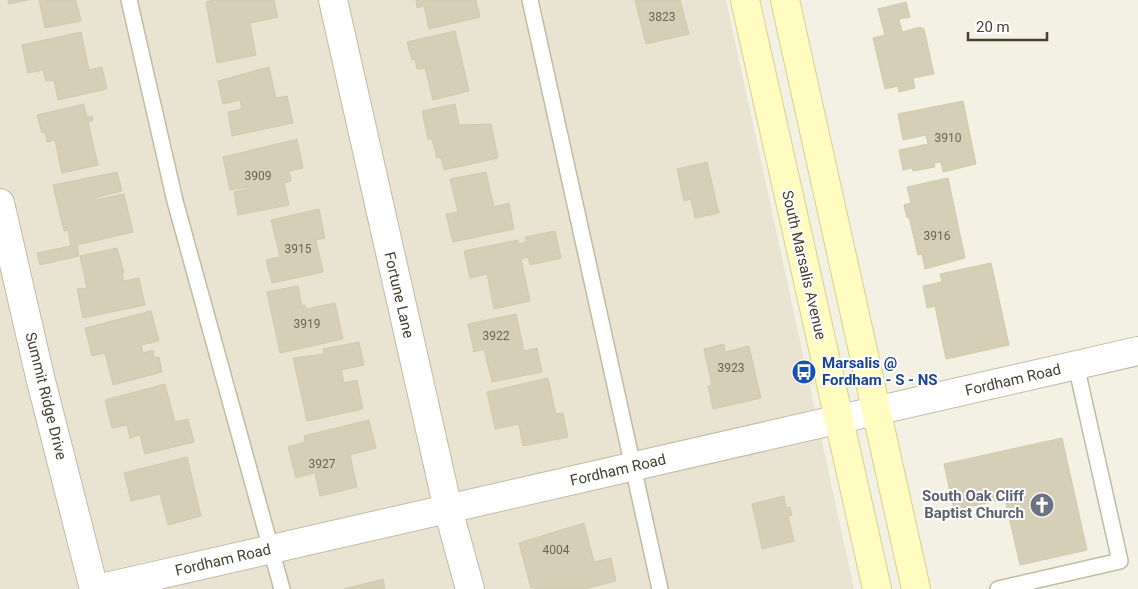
<svg xmlns="http://www.w3.org/2000/svg" width="1138" height="589" viewBox="0 0 1138 589" font-family="Roboto,sans-serif">
<style>
.residential{fill:#e8e4d1}
.building{fill:#d6cfb8;stroke:#d1c9aa}
.lines{fill:none;stroke-linecap:round;stroke-linejoin:round}
.lane-casing{stroke:#bfbba5;stroke-width:18}
.street-casing{stroke:#bfbba5;stroke-width:30}
.secondary-casing{stroke:#d7d18f;stroke-width:30}
.lane{stroke:#fff;stroke-width:15}
.street{stroke:#fff;stroke-width:28}
.secondary{stroke:#fffbc1;stroke-width:28}
.labels{text-anchor:middle;stroke-width:4;stroke-linejoin:round;paint-order:stroke}
.number-label{font-size:12px;fill:#6a6454}
.street-label{font-size:15px;fill:#464133;stroke:#fff}
.transit-label{font-size:15px;font-weight:bold;fill:#164399;stroke:#fff;text-anchor:start}
.worship-label{font-size:15px;font-weight:bold;fill:#5b616d;stroke:#fff;text-anchor:end}
</style>
<rect width="100%" height="100%" fill="#f3f1e3"/>
<path class="residential" d="M 0,0 L 726,0 L 854,589 L 0,589 Z"/>
<path class="building" d="M 8,0 L 28,0 L 9,4 Z
M 39,0 L 76,0 L 81,21 L 45,28 Z
M 214,0 L 274,0 L 278,17 L 250,23 L 256,55 L 217,63 L 206,2 Z
M 416,0 L 476,0 L 480,17 L 429,29 L 424,6 L 417,8 Z
M 635,0 L 680,0 L 689,34 L 646,44 Z
M 906,2 L 910,17 L 899,19 L 902,32 L 920,27 L 924,29 L 934,74 L 913,78 L 915,88 L 899,92 L 898,86 L 885,89 L 873,38 L 885,35 L 878,9 Z
M 455,31 L 469,91 L 433,100 L 425,68 L 417,69 L 415,59 L 412,60 L 407,42 Z
M 81,32 L 89,70 L 102,67 L 107,89 L 58,100 L 54,80 L 46,81 L 43,70 L 28,73 L 22,45 Z
M 269,67 L 276,98 L 287,96 L 293,123 L 232,136 L 228,112 L 242,109 L 240,100 L 223,104 L 218,81 Z
M 963,101 L 976,164 L 943,172 L 941,162 L 934,163 L 935,167 L 913,171 L 912,168 L 903,170 L 899,150 L 928,144 L 926,135 L 903,140 L 898,114 Z
M 84,104 L 87,117 L 92,116 L 93,120 L 88,122 L 98,165 L 62,173 L 55,140 L 47,142 L 45,132 L 42,133 L 37,115 Z
M 455,104 L 459,125 L 491,124 L 498,158 L 444,170 L 441,157 L 437,158 L 432,139 L 428,139 L 422,111 Z
M 297,139 L 303,168 L 289,171 L 291,181 L 284,183 L 289,205 L 238,215 L 234,192 L 247,189 L 247,187 L 230,190 L 223,157 Z
M 707,162 L 719,213 L 695,218 L 691,199 L 684,201 L 677,169 Z
M 117,172 L 122,191 L 94,198 L 95,200 L 124,194 L 133,232 L 77,245 L 79,256 L 40,265 L 37,253 L 71,246 L 68,230 L 64,231 L 53,185 Z
M 486,172 L 494,207 L 509,203 L 514,229 L 453,242 L 446,214 L 458,212 L 450,179 Z
M 948,178 L 965,258 L 925,269 L 922,254 L 918,255 L 909,217 L 907,218 L 904,205 L 911,203 L 907,187 Z
M 319,209 L 325,238 L 316,240 L 323,272 L 272,283 L 266,260 L 280,257 L 271,220 Z
M 555,231 L 561,258 L 530,265 L 528,257 L 521,259 L 530,301 L 494,309 L 487,274 L 470,278 L 464,251 L 518,240 L 518,244 L 526,242 L 525,237 Z
M 117,248 L 124,272 L 122,273 L 124,281 L 139,278 L 145,305 L 83,318 L 77,289 L 87,288 L 80,256 Z
M 991,263 L 1009,345 L 946,359 L 935,306 L 927,308 L 923,286 L 942,282 L 940,274 Z
M 298,286 L 302,306 L 305,305 L 306,309 L 335,303 L 343,339 L 280,353 L 267,292 Z
M 151,311 L 159,341 L 141,345 L 143,353 L 153,350 L 154,358 L 159,357 L 162,372 L 113,385 L 105,353 L 92,356 L 85,328 Z
M 516,314 L 524,351 L 537,348 L 542,372 L 492,382 L 484,349 L 474,352 L 468,324 Z
M 359,342 L 364,365 L 341,370 L 344,383 L 357,380 L 363,409 L 307,421 L 293,358 L 324,354 L 323,349 Z
M 724,344 L 725,352 L 749,346 L 761,398 L 713,409 L 708,386 L 712,385 L 704,349 Z
M 548,378 L 556,414 L 563,413 L 568,437 L 523,446 L 519,424 L 495,429 L 487,392 Z
M 165,384 L 175,422 L 188,419 L 194,442 L 145,454 L 140,435 L 130,438 L 127,425 L 112,428 L 105,400 Z
M 369,420 L 376,448 L 350,455 L 357,487 L 320,496 L 315,473 L 296,478 L 288,447 L 305,442 L 304,436 Z
M 1062,438 L 1087,550 L 1020,565 L 1005,499 L 954,510 L 944,464 Z
M 187,457 L 201,516 L 168,525 L 160,494 L 131,501 L 124,473 Z
M 784,496 L 786,508 L 790,507 L 792,515 L 788,516 L 794,541 L 762,549 L 752,504 Z
M 584,523 L 594,562 L 611,558 L 616,581 L 584,589 L 535,589 L 534,587 L 531,588 L 519,543 Z
M 383,579 L 385,589 L 344,589 Z"/>
<g class="lines">
<defs>
<path id="lane" d="M 129,0 L 175,201 L 282,589
M 530,0 L 660,589
M 998,589 L 1120,561 L 1076,365"/>
<path id="street" d="M 333,0 L 448,509 L 470,589
M 0,203 L 40,377 L 94,589
M 97,589 L 1138,351"/>
<path id="secondary" d="M 745,0 L 877,589
M 785,0 L 916,589"/>
</defs>
<use href="#lane" class="lane-casing"/>
<use href="#street" class="street-casing"/>
<use href="#secondary" class="secondary-casing"/>
<use href="#lane" class="lane"/>
<use href="#street" class="street"/>
<use href="#secondary" class="secondary"/>
</g>
<defs>
<symbol id="bus-disc" viewBox="-11 -11 22 22"><circle r="9.5" fill="#1a4fb4" stroke="#fff"/><path d="M-5-6H5V4H4V6H2V4H-2V6H-4V4H-5ZM-3.5-4V0h7V-4ZM-3.5 1.2v1.5H-2V1.2ZM2 1.2v1.5H3.5V1.2Z" fill="#fff"/></symbol>
<symbol id="church-disc" viewBox="-11 -11 22 22"><circle r="9.5" fill="#6b7280" stroke="#fff"/><path d="M-1.2-6h2.4v3.5h3.3v2.4h-3.3V6h-2.4V-.1h-3.3v-2.4h3.3Z" fill="#fff"/></symbol>
</defs>
<g fill-rule="evenodd">
<use href="#bus-disc" x="790" y="358" width="28" height="28"/>
<use href="#church-disc" x="1028" y="491" width="28" height="28"/>
</g>
<g class="labels">
<g class="number-label">
<text x="662" y="21">3823</text>
<text x="948" y="142">3910</text>
<text x="258" y="180">3909</text>
<text x="937" y="240">3916</text>
<text x="298" y="253">3915</text>
<text x="307" y="328">3919</text>
<text x="496" y="340">3922</text>
<text x="731" y="372">3923</text>
<text x="322" y="468">3927</text>
<text x="556" y="554">4004</text>
</g>
<g class="street-label">
<text transform="translate(804 265) rotate(77)" y="5">South Marsalis Avenue</text>
<text transform="translate(399 295) rotate(77)" y="5">Fortune Lane</text>
<text transform="translate(1013 380) rotate(-13)" y="5">Fordham Road</text>
<text transform="translate(46 396) rotate(76)" y="5">Summit Ridge Drive</text>
<text transform="translate(618 470) rotate(-13)" y="5">Fordham Road</text>
<text transform="translate(223 560) rotate(-13)" y="5">Fordham Road</text>
</g>
<g class="transit-label">
<text x="822" y="368">Marsalis @<tspan x="822" dy="17">Fordham - S - NS</tspan></text>
</g>
<g class="worship-label">
<text x="1024" y="501">South Oak Cliff<tspan x="1024" dy="17">Baptist Church</tspan></text>
</g>
</g>
<path d="M968 32v8h79v-8" fill="none" stroke="#464133" stroke-width="2.5"/>
<text x="976" y="32" font-size="15" fill="#464133" stroke="#ffffff" stroke-width="4" paint-order="stroke">20 m</text>
</svg>
